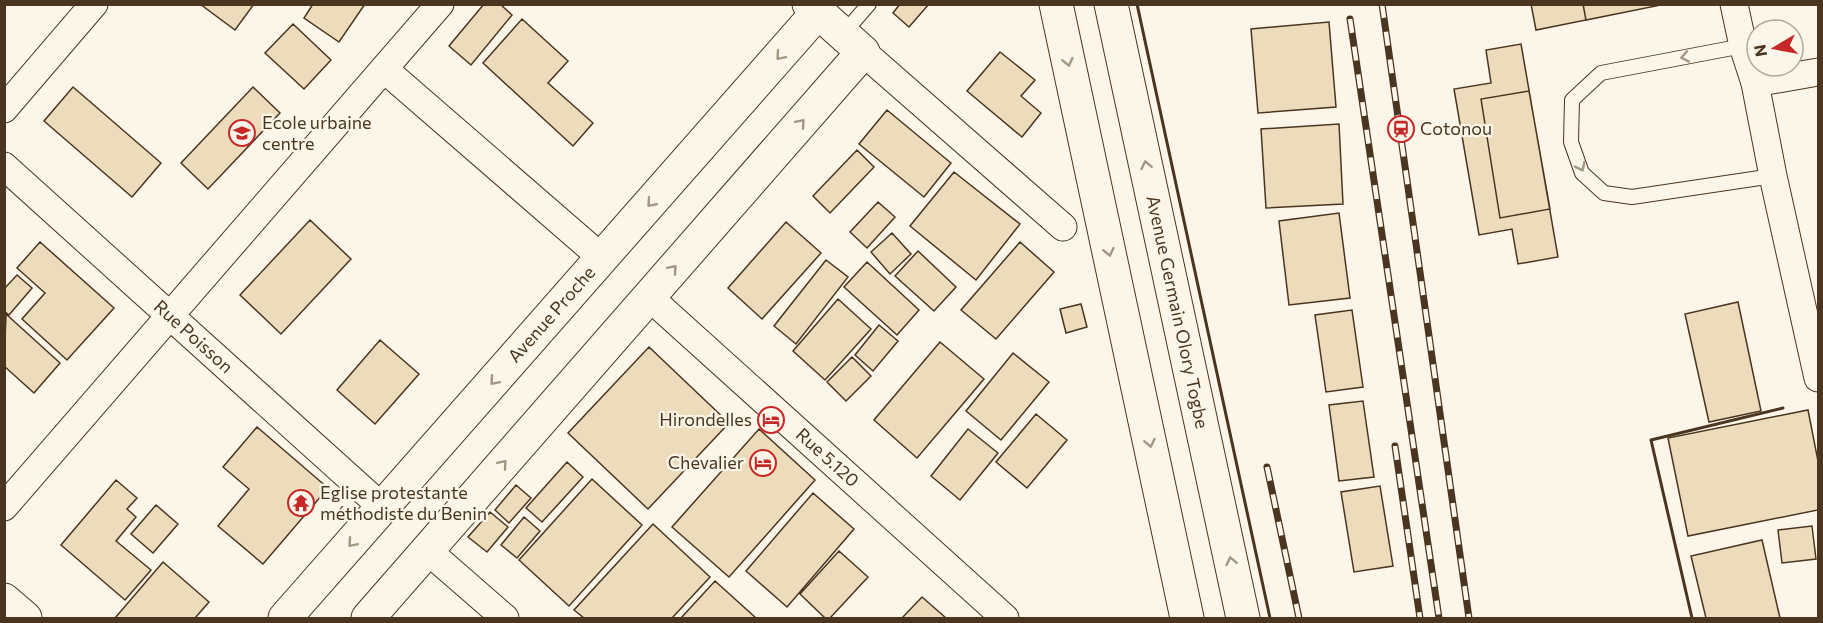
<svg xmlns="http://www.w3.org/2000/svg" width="1823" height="623" viewBox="0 0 1823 623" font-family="Commissioner,sans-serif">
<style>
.building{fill:#ecdcbc;stroke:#4a3520;stroke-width:1.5}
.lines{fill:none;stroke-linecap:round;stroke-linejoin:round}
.service-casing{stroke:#4a3520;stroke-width:16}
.minor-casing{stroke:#4a3520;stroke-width:29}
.tertiary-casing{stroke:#4a3520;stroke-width:35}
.trunk-casing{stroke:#4a3520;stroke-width:35}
.service{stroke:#fbf6e9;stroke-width:14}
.minor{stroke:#fbf6e9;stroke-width:27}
.tertiary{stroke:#fbf6e9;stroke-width:33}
.trunk{stroke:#fbf6e9;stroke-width:33}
.rail-casing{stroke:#4a3520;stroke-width:7}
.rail{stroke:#fbf6e9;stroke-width:4.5;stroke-dasharray:14;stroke-linecap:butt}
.wall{stroke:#4a3520;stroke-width:3}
.oneway{stroke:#a29684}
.labels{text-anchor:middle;stroke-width:4.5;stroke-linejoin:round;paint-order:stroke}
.poi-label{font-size:18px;fill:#4a3520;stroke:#fbf6e9;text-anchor:start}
.street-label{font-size:18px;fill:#4a3520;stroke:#fbf6e9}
</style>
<rect width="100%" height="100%" fill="#fbf6e9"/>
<path class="building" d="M 200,4 L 254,4 L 235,30 Z
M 313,4 L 365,4 L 339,42 L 304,18 Z
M 484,4 L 500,4 L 512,15 L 471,65 L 449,46 Z
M 900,4 L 929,4 L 909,27 L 893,13 Z
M 1531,4 L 1583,4 L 1586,20 L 1536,30 Z
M 1583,4 L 1661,4 L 1661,5 L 1586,20 Z
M 522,19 L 568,61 L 548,83 L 593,123 L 573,146 L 483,63 Z
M 1329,22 L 1336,107 L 1258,113 L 1251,29 Z
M 293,24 L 331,60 L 304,89 L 265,53 Z
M 1521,44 L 1558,257 L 1518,264 L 1512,229 L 1479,235 L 1454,89 L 1491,83 L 1486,50 Z
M 1000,52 L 1035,80 L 1021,96 L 1041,113 L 1022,137 L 967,91 Z
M 73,87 L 161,163 L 132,197 L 44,121 Z
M 253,87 L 280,113 L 208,189 L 181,163 Z
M 1529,91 L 1550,209 L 1500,218 L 1481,99 Z
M 887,110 L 951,163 L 924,197 L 859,144 Z
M 1339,124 L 1343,204 L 1266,208 L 1261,129 Z
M 857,150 L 874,167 L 830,213 L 813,196 Z
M 954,172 L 1020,224 L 976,280 L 910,226 Z
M 878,202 L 895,217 L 867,248 L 850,232 Z
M 1339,213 L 1350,298 L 1289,305 L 1279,221 Z
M 310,220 L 351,259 L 281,334 L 240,295 Z
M 786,222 L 821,253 L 762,319 L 728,288 Z
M 892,233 L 911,254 L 890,274 L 871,252 Z
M 40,242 L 114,308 L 67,360 L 22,319 L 45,293 L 17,268 Z
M 1020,242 L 1054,272 L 996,339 L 961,310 Z
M 918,251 L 956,287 L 934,311 L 895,276 Z
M 826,260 L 848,277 L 796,344 L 774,326 Z
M 867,262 L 919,310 L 897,335 L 844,287 Z
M 17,275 L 32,288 L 9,315 L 4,311 L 4,289 Z
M 838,299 L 871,329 L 825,380 L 793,351 Z
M 1738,302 L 1761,411 L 1709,422 L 1685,314 Z
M 1081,304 L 1087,327 L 1066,333 L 1060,309 Z
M 1352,310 L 1363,387 L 1326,392 L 1315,315 Z
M 6,314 L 60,363 L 34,393 L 4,366 Z
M 879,325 L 898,341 L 873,371 L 855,355 Z
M 380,340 L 419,374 L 375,424 L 337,390 Z
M 940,342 L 984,379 L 917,458 L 874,420 Z
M 649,347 L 729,423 L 648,509 L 568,433 Z
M 1013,353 L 1049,382 L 1001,440 L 966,411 Z
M 852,357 L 871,376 L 846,401 L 827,382 Z
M 1363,401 L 1374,477 L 1339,481 L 1329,405 Z
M 1808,410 L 1818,461 L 1818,510 L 1688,536 L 1668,438 Z
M 1036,414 L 1067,440 L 1027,488 L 996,462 Z
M 257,427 L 328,488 L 263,564 L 218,526 L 249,489 L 223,467 Z
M 759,429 L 815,480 L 729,577 L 672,527 Z
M 968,429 L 998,453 L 960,500 L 931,476 Z
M 567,462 L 583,477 L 542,522 L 526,508 Z
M 592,479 L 642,525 L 569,606 L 519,560 Z
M 116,480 L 137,498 L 127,509 L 136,517 L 116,541 L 151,570 L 125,600 L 61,545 Z
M 516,485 L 531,498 L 509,523 L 495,510 Z
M 1380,486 L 1393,566 L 1354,572 L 1341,492 Z
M 813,493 L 854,529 L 787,607 L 746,571 Z
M 156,505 L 178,524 L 153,553 L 131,534 Z
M 490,512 L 508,527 L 487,552 L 468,537 Z
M 524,517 L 540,531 L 517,558 L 501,545 Z
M 653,524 L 710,577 L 672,618 L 584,618 L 574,610 Z
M 1812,526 L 1816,559 L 1782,563 L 1778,530 Z
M 1762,540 L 1780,618 L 1706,618 L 1691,556 Z
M 839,551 L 868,577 L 830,618 L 825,618 L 800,594 Z
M 163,562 L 209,602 L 195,618 L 115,618 Z
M 715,581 L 756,618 L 681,618 Z
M 922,597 L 946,618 L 902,618 Z"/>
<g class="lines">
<defs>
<path id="service" d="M 843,34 L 869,4
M 1743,46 L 1601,73 L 1572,100 L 1571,142 L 1582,173 L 1604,193 L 1632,197 L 1773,176"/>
<g id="minor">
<path d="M 1734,4 L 1743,46 L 1755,83 L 1773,176 L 1818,378"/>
<path d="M 863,52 L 1063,227"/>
<path d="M 384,69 L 602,258"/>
<path d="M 1755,83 L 1818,72"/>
<path d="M 4,109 L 94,4"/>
<path id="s1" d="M 4,166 L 383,508"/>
<path id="s2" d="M 649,297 L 1005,618"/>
<path d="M 4,507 L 440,4"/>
<path d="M 428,551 L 505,618"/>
</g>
<g id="tertiary">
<path d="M 4,600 L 25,618"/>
<path id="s3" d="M 285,618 L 818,12"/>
<path d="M 368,618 L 863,52 L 809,4"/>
</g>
<g id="trunk">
<path d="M 1056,4 L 1187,618"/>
<path id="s4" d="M 1111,4 L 1243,618"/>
</g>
</defs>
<use href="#service" class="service-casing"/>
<use href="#minor" class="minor-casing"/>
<use href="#tertiary" class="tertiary-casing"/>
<use href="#trunk" class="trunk-casing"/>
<use href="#service" class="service"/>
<use href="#minor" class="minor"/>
<use href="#tertiary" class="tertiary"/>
<use href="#trunk" class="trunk"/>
<defs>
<path id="rail" d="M 1382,4 L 1469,618
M 1350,19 L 1439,618
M 1395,446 L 1420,618
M 1267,467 L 1299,618"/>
</defs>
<use href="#rail" class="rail-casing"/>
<use href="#rail" class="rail"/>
<path class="wall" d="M 1137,4 L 1270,618
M 1692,618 L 1651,440 L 1783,408"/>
</g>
<defs><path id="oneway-chevron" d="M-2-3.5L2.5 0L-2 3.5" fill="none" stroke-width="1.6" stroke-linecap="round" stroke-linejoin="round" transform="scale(1.5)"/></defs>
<g class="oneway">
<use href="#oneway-chevron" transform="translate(780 56) rotate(131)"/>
<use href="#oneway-chevron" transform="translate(1685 57) rotate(169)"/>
<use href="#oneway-chevron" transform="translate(1068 62) rotate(78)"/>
<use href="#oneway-chevron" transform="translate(801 123) rotate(-49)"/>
<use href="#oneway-chevron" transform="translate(1146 165) rotate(-102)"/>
<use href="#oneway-chevron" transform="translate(1581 167) rotate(64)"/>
<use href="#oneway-chevron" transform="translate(651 203) rotate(131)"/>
<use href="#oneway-chevron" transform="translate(1109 252) rotate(78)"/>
<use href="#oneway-chevron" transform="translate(673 269) rotate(-49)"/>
<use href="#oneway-chevron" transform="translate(494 381) rotate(131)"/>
<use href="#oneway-chevron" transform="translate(1150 443) rotate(78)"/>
<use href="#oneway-chevron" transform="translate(503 464) rotate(-49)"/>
<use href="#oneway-chevron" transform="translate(352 543) rotate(131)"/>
<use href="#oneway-chevron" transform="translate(1231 561) rotate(-102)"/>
</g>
<defs>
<symbol id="station-ring" viewBox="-11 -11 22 22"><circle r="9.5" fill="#fbf6e9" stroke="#c62828" stroke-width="1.5"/><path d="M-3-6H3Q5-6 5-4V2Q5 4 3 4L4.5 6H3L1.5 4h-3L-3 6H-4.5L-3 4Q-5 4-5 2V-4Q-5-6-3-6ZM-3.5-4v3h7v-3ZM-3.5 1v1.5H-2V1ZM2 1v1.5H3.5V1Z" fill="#c62828"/></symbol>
<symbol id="school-ring" viewBox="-11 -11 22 22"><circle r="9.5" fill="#fbf6e9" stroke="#c62828" stroke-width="1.5"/><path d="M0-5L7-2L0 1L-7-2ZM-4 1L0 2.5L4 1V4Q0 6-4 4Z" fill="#c62828"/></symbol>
<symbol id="hotel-ring" viewBox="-11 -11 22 22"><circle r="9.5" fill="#fbf6e9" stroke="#c62828" stroke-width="1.5"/><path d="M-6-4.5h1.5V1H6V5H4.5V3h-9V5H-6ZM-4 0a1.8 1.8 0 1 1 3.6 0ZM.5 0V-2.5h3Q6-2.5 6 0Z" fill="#c62828"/></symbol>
<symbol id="temple-ring" viewBox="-11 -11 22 22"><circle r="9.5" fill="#fbf6e9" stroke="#c62828" stroke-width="1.5"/><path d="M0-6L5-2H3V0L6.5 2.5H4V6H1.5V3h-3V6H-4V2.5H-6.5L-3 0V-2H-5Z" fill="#c62828"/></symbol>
</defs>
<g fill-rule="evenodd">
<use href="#station-ring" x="1386" y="114" width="30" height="30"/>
<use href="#school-ring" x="227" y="118" width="30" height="30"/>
<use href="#hotel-ring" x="756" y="405" width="30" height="30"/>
<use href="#hotel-ring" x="748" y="448" width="30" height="30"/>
<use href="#temple-ring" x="286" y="488" width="30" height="30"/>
</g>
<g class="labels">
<g class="poi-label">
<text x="262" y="129">Ecole urbaine<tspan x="262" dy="21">centre</tspan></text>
<text x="1420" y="135">Cotonou</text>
<text x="752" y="426" text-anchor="end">Hirondelles</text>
<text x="744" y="469" text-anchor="end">Chevalier</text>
<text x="320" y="499">Eglise protestante<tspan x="320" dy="21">méthodiste du Benin</tspan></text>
</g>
<g class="street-label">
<text dy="6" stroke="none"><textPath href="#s4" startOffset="315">Avenue Germain Olory Togbe</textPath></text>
<text dy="6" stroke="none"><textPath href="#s3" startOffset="404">Avenue Proche</textPath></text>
<text dy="6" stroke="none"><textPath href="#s1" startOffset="255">Rue Poisson</textPath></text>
<text dy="6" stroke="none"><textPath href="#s2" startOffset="240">Rue 5.120</textPath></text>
</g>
</g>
<rect width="1823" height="623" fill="none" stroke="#4a3520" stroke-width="12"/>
<g transform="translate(1775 48) rotate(260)"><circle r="28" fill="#fbf6e9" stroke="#b4a999" stroke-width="1.5"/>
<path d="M0-4.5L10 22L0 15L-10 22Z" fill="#c62828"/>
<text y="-9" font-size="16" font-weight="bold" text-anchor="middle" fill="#4a3520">N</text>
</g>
</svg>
